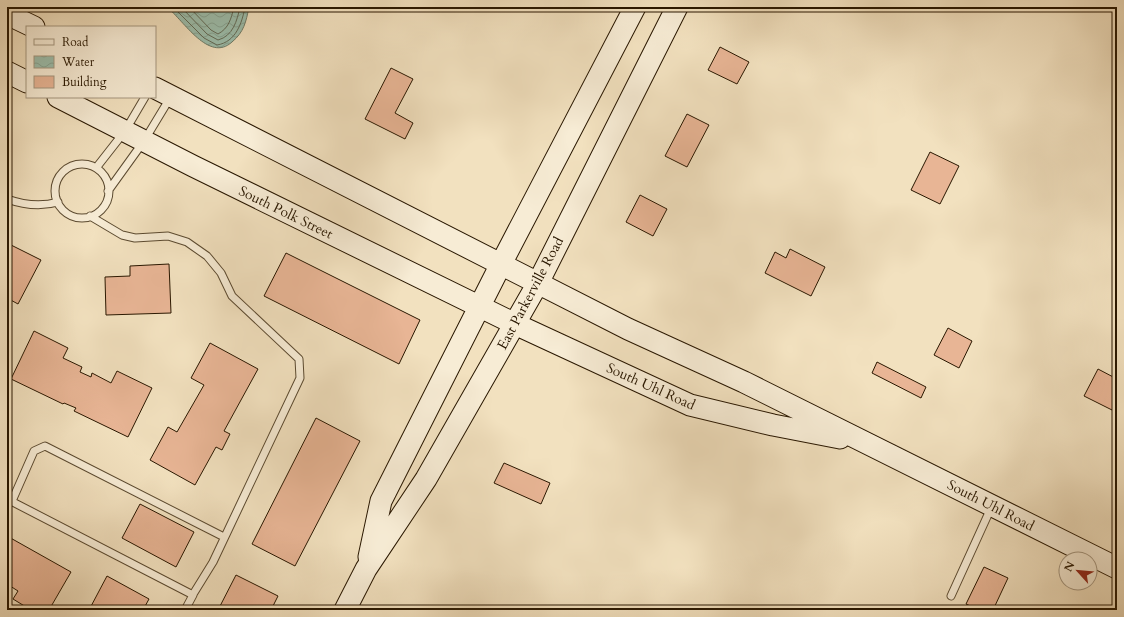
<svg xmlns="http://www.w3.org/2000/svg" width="1124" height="617" viewBox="0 0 1124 617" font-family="Cardo,serif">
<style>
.water{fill:url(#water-waves);stroke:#6e7b67}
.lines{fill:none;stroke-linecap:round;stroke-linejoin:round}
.shore{stroke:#626a56;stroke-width:1}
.building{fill:#e8b595;stroke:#291700}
.service-casing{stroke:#5b4a30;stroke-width:9}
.secondary-casing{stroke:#291700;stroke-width:23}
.service{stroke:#f7ecd5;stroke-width:7}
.secondary{stroke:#f7ecd5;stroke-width:21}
.labels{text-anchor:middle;stroke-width:3.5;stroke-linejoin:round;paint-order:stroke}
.street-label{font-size:14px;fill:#291700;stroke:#f7ecd5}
</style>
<defs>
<pattern id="water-waves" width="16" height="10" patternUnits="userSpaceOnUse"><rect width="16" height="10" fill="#9cbeac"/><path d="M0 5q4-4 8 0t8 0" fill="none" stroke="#86a392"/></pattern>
</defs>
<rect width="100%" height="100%" fill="#f2e1bf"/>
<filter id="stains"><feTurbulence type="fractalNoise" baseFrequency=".005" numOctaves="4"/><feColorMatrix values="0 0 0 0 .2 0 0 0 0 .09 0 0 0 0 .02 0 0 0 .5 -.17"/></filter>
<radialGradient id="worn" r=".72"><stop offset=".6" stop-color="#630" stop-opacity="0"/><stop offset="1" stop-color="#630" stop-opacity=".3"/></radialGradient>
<path class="water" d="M 167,7 L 249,7 C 246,22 244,32 232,42 C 209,63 184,21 167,7 Z"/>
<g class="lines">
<path class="shore" d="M 173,7 L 204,38 L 217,45 C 236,42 242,23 245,7
M 181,7 L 207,34 L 218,40 C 233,36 237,21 240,7
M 189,7 L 211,30 L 218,34 C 229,28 231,19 234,7"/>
</g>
<path class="building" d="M 720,47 L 749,62 L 737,84 L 708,70 Z
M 391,68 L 413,79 L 395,113 L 413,123 L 405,139 L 365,119 Z
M 687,114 L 709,125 L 687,167 L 665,156 Z
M 930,152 L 959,166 L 940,204 L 911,190 Z
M 640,195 L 667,209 L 653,236 L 626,222 Z
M 7,243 L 41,260 L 18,304 L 7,298 Z
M 790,249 L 825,267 L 811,296 L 765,273 L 775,252 L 786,258 Z
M 286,253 L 420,320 L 399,364 L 264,296 Z
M 169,264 L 171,313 L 106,315 L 105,277 L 130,276 L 130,266 Z
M 948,328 L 972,341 L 959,368 L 934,355 Z
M 34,331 L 68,348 L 63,358 L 82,367 L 80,372 L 91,377 L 92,373 L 111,383 L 117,371 L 152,388 L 128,437 L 74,411 L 76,408 L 64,403 L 63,404 L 11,379 Z
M 210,343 L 258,369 L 224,431 L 230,434 L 222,450 L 216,447 L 195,485 L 150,460 L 168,427 L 177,432 L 204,385 L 191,378 Z
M 877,362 L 926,387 L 921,398 L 872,373 Z
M 1098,369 L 1117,379 L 1117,399 L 1112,410 L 1084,396 Z
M 316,418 L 360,441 L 295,566 L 252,544 Z
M 504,463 L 550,483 L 541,504 L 494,483 Z
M 140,504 L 194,532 L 176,567 L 122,538 Z
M 7,536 L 71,572 L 49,610 L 31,610 L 13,599 L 18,591 L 7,584 Z
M 984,567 L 1008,578 L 993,610 L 979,610 L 966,604 Z
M 236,575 L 278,596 L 271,610 L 218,610 Z
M 107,576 L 149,599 L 143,610 L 89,610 Z"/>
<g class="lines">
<defs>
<path id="service" d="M55 191a27 27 0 1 1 54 0a27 27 0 1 1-54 0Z
M 96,168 L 125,131 L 145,97
M 108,191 L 144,141 L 170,98
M 7,199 C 24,205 41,207 58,202
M 90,216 L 122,235 L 135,238 L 168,236 L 187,242 L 207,256 L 221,273 L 232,296 L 299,359 L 300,378 L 213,562 L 192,596
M 7,499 L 193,595 L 185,610
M 12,501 L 34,451 L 45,446 L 224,537
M 951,596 L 991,508"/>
<path id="secondary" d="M 7,14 L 34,27
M 7,72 L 27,82
M 155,88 L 628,329 L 744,382 L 1117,568
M 58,97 L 193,166 L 515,324 L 690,405 L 773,425 L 840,438
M 369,557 L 381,501 L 501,264 L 635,7
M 345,610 L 366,569 L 426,479 L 538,283 L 677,7"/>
</defs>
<use href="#service" class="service-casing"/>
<use href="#secondary" class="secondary-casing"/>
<use href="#service" class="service"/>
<use href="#secondary" class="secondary"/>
</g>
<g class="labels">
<g class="street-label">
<text transform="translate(286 212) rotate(26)" y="5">South Polk Street</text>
<text transform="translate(530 293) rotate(-62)" y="5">East Parkerville Road</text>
<text transform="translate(651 386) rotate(24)" y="5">South Uhl Road</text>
<text transform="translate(991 505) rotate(27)" y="5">South Uhl Road</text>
</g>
</g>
<rect width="1124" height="617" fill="none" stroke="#f2e1bf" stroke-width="24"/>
<rect x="8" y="8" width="1108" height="601" fill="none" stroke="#291700" stroke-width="2"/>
<rect x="12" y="12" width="1100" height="593" fill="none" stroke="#291700"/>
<rect x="26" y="26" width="130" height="72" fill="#f7ecd5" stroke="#a59780"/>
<rect x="34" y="39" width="20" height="6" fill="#f7ecd5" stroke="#a59780"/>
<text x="62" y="46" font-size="12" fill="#291700">Road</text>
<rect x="34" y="56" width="20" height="12" fill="url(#water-waves)" stroke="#a59780"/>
<text x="62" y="66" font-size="12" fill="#291700">Water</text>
<rect x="34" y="76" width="20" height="12" fill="#e8b595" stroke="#a59780"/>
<text x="62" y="86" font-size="12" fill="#291700">Building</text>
<g transform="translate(1078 571) rotate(297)"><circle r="19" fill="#f7ecd5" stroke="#a59780"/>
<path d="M0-3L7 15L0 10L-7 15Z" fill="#8f2418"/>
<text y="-6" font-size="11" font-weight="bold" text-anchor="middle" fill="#291700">N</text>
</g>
<rect width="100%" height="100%" filter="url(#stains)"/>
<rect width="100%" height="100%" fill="url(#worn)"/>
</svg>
